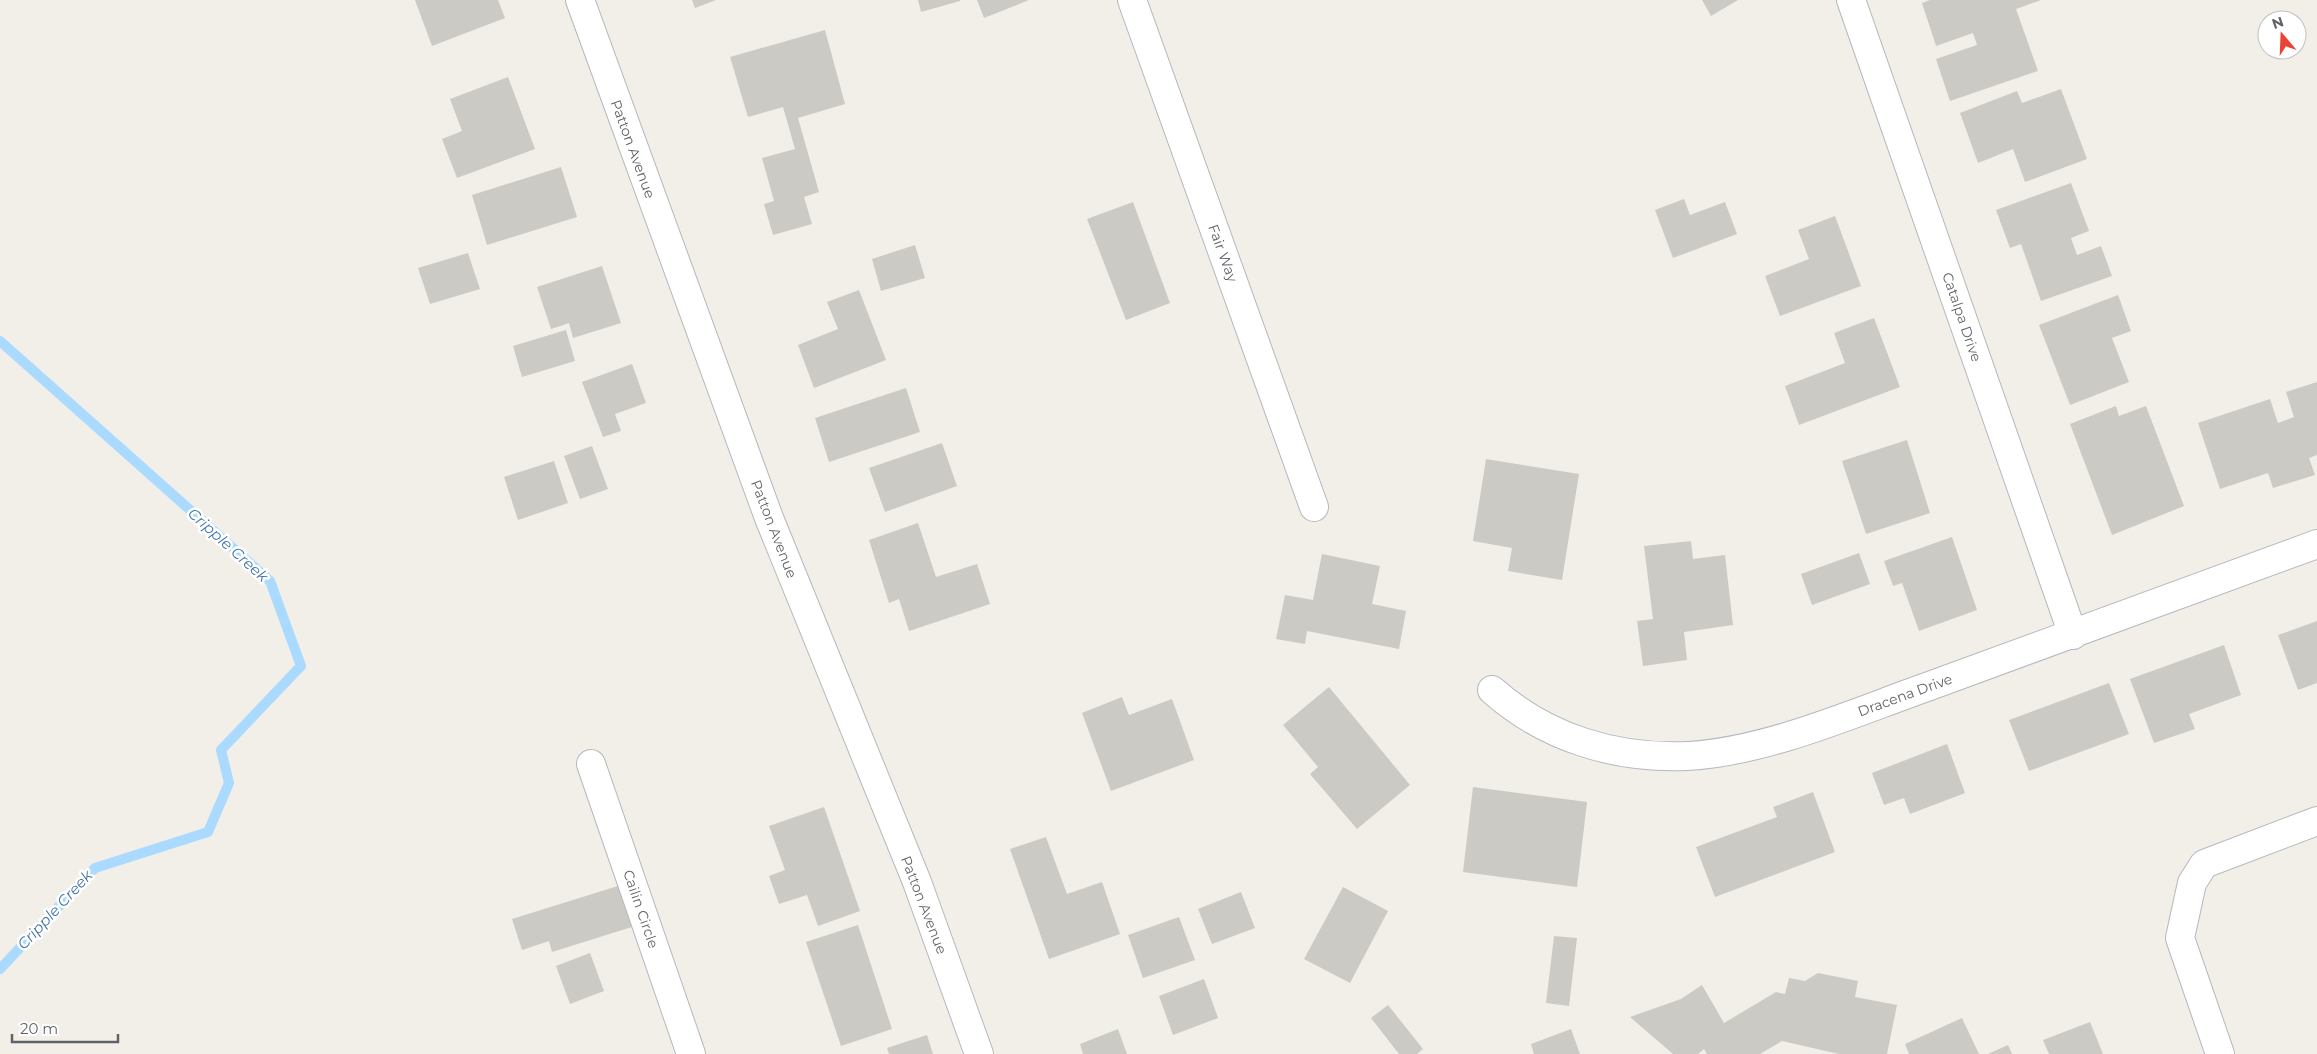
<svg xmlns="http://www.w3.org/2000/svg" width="2317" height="1054" viewBox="0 0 2317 1054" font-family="Montserrat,sans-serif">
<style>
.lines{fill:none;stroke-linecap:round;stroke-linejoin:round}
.stream{stroke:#aadaff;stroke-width:10}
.building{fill:#cccac5}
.minor-casing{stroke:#b5b8bc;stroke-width:30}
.minor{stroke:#fff;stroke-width:28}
.labels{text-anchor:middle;stroke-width:5;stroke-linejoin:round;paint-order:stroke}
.street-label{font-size:14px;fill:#5f6368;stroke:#fff}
.water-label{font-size:15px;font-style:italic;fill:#4174aa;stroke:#fff}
</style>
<rect width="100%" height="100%" fill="#f1efe8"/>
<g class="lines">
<path class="stream" d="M 0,341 L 270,581 L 301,666 L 221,750 L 229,783 L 208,832 L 95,868 L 0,969"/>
</g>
<path class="building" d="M 415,0 L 498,0 L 505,18 L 432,46 Z
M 692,0 L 716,0 L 695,8 Z
M 918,0 L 960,0 L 960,1 L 921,12 Z
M 977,0 L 1029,0 L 984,18 Z
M 1702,0 L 1738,0 L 1711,16 Z
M 1930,0 L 2041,0 L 2016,9 L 2038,71 L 1950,101 L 1936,59 L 1977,45 L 1973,33 L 1936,46 L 1922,3 Z
M 825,30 L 845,104 L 798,118 L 819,192 L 804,197 L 812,224 L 773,235 L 764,204 L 774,201 L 762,158 L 795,149 L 783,107 L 748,117 L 730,57 Z
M 508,77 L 535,149 L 457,178 L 442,139 L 462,131 L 450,99 Z
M 2061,89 L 2087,159 L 2025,182 L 2013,149 L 1978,163 L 1960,113 L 2017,91 L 2022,103 Z
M 561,167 L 577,217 L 487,245 L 472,195 Z
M 2071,183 L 2089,231 L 2071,238 L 2077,255 L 2101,246 L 2112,276 L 2041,301 L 2021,244 L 2010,248 L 1996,210 Z
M 1684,199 L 1690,215 L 1725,202 L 1737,234 L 1673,258 L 1655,210 Z
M 1133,202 L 1170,303 L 1126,320 L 1087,219 Z
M 1835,216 L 1861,286 L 1780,316 L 1765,276 L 1809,259 L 1798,230 Z
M 915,245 L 925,278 L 881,291 L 872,259 Z
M 468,253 L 480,289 L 430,304 L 418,268 Z
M 602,266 L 621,323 L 573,338 L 569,323 L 551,329 L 537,287 Z
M 859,290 L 886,360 L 814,388 L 798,345 L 838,329 L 827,302 Z
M 2118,295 L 2131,331 L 2112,338 L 2129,382 L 2070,405 L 2039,325 Z
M 1874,318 L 1900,387 L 1799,425 L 1785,386 L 1845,363 L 1834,333 Z
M 566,330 L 575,361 L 522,377 L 513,346 Z
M 632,364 L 646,403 L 615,414 L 621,431 L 603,437 L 582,382 Z
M 2317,382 L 2317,455 L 2309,458 L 2315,475 L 2273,488 L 2268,473 L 2220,489 L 2198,423 L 2270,399 L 2278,423 L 2294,417 L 2286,392 Z
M 906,388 L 920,432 L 829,462 L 815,418 Z
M 2116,406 L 2119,416 L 2146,406 L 2184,506 L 2112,535 L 2070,424 Z
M 1907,440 L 1930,513 L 1866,534 L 1842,461 Z
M 942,443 L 957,486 L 885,512 L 869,468 Z
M 592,446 L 608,489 L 580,499 L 564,456 Z
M 1486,459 L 1579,474 L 1562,580 L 1508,571 L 1512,548 L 1473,541 Z
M 554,461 L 568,503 L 518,520 L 504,477 Z
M 918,523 L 936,577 L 977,564 L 990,604 L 909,631 L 899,599 L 889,603 L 869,540 Z
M 1952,537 L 1977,610 L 1919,631 L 1902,583 L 1893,586 L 1884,561 Z
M 1691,541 L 1693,559 L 1725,555 L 1733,625 L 1684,632 L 1687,660 L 1643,666 L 1637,621 L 1653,619 L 1644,546 Z
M 1859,553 L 1870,584 L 1812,605 L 1801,574 Z
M 1322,554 L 1380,566 L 1372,604 L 1406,611 L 1399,649 L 1307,631 L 1305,644 L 1276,639 L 1285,595 L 1313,600 Z
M 2317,621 L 2317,683 L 2298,690 L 2278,635 Z
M 2224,645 L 2241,695 L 2189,714 L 2195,729 L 2154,743 L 2130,679 Z
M 2109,683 L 2129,734 L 2029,771 L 2009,720 Z
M 1329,687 L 1410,785 L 1357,829 L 1310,774 L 1318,767 L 1283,725 Z
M 1122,697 L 1129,715 L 1172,699 L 1194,760 L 1111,791 L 1082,713 Z
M 1947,744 L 1965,793 L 1910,814 L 1904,798 L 1884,805 L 1872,773 Z
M 1473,787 L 1587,802 L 1577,887 L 1463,872 Z
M 1813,792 L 1835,852 L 1715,897 L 1696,847 L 1777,817 L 1773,807 Z
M 824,807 L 860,911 L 818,926 L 807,895 L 779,904 L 769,876 L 785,870 L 769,826 Z
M 1046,837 L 1067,894 L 1102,882 L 1120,934 L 1049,959 L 1010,849 Z
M 621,885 L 635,926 L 552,952 L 549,941 L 522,950 L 512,919 Z
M 1343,887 L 1388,911 L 1350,983 L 1304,959 Z
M 1241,892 L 1255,928 L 1212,944 L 1198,909 Z
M 1179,917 L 1195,960 L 1143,978 L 1128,935 Z
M 858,925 L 892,1029 L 841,1046 L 806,942 Z
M 1554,936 L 1577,938 L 1569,1006 L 1546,1003 Z
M 590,953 L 604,991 L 570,1004 L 556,966 Z
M 1818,973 L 1858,981 L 1855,997 L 1897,1005 L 1887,1054 L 1839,1054 L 1782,1041 L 1760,1054 L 1707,1054 L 1704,1049 L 1698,1054 L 1673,1054 L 1630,1017 L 1681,999 L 1702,985 L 1724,1023 L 1776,992 L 1785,994 L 1789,978 L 1805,981 Z
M 1204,979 L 1218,1018 L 1173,1035 L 1159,996 Z
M 1388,1005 L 1423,1049 L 1417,1054 L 1399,1054 L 1371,1018 Z
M 1962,1018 L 1979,1054 L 1909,1054 L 1905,1044 Z
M 2090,1022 L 2103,1054 L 2049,1054 L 2043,1040 Z
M 1118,1029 L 1127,1054 L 1083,1054 L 1080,1044 Z
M 1571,1029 L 1580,1054 L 1534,1054 L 1531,1044 Z
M 927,1035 L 933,1054 L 889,1054 L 887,1048 Z
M 2008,1045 L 2012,1054 L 1988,1054 Z"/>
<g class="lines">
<defs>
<path id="minor" d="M 580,0 L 769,518 L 917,882 L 979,1054
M 1132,0 L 1314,507
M 1851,0 L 2073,635
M 1492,690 C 1546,738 1615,759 1687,756 C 1765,752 1851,714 1924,688 C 2055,641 2186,593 2317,544
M 591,764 L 691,1054
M 2220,1054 L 2180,938 L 2192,883 L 2204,864 L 2317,821"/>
</defs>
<use href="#minor" class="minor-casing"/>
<use href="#minor" class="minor"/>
</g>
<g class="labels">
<g class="street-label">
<text transform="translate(633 149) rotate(70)" y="5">Patton Avenue</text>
<text transform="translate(1223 253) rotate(70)" y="5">Fair Way</text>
<text transform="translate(1962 317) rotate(71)" y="5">Catalpa Drive</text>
<text transform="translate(774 529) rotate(69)" y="5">Patton Avenue</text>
<text transform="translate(1905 695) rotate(-20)" y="5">Dracena Drive</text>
<text transform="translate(924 905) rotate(69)" y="5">Patton Avenue</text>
<text transform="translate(641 909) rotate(71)" y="5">Cailin Circle</text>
</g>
<g class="water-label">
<text transform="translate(228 545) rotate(42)" y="5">Cripple Creek</text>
<text transform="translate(55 910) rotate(-47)" y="5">Cripple Creek</text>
</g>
</g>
<g transform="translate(2282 35) rotate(341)"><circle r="24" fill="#ffffff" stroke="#bfc1c3"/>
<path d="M0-4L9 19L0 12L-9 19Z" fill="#ea4335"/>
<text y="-8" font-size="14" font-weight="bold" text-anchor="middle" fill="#5f6368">N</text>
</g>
<path d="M12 1034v8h106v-8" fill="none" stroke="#5f6368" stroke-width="2.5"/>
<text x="20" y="1034" font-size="15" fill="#5f6368" stroke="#ffffff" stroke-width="4" paint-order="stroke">20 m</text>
</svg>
